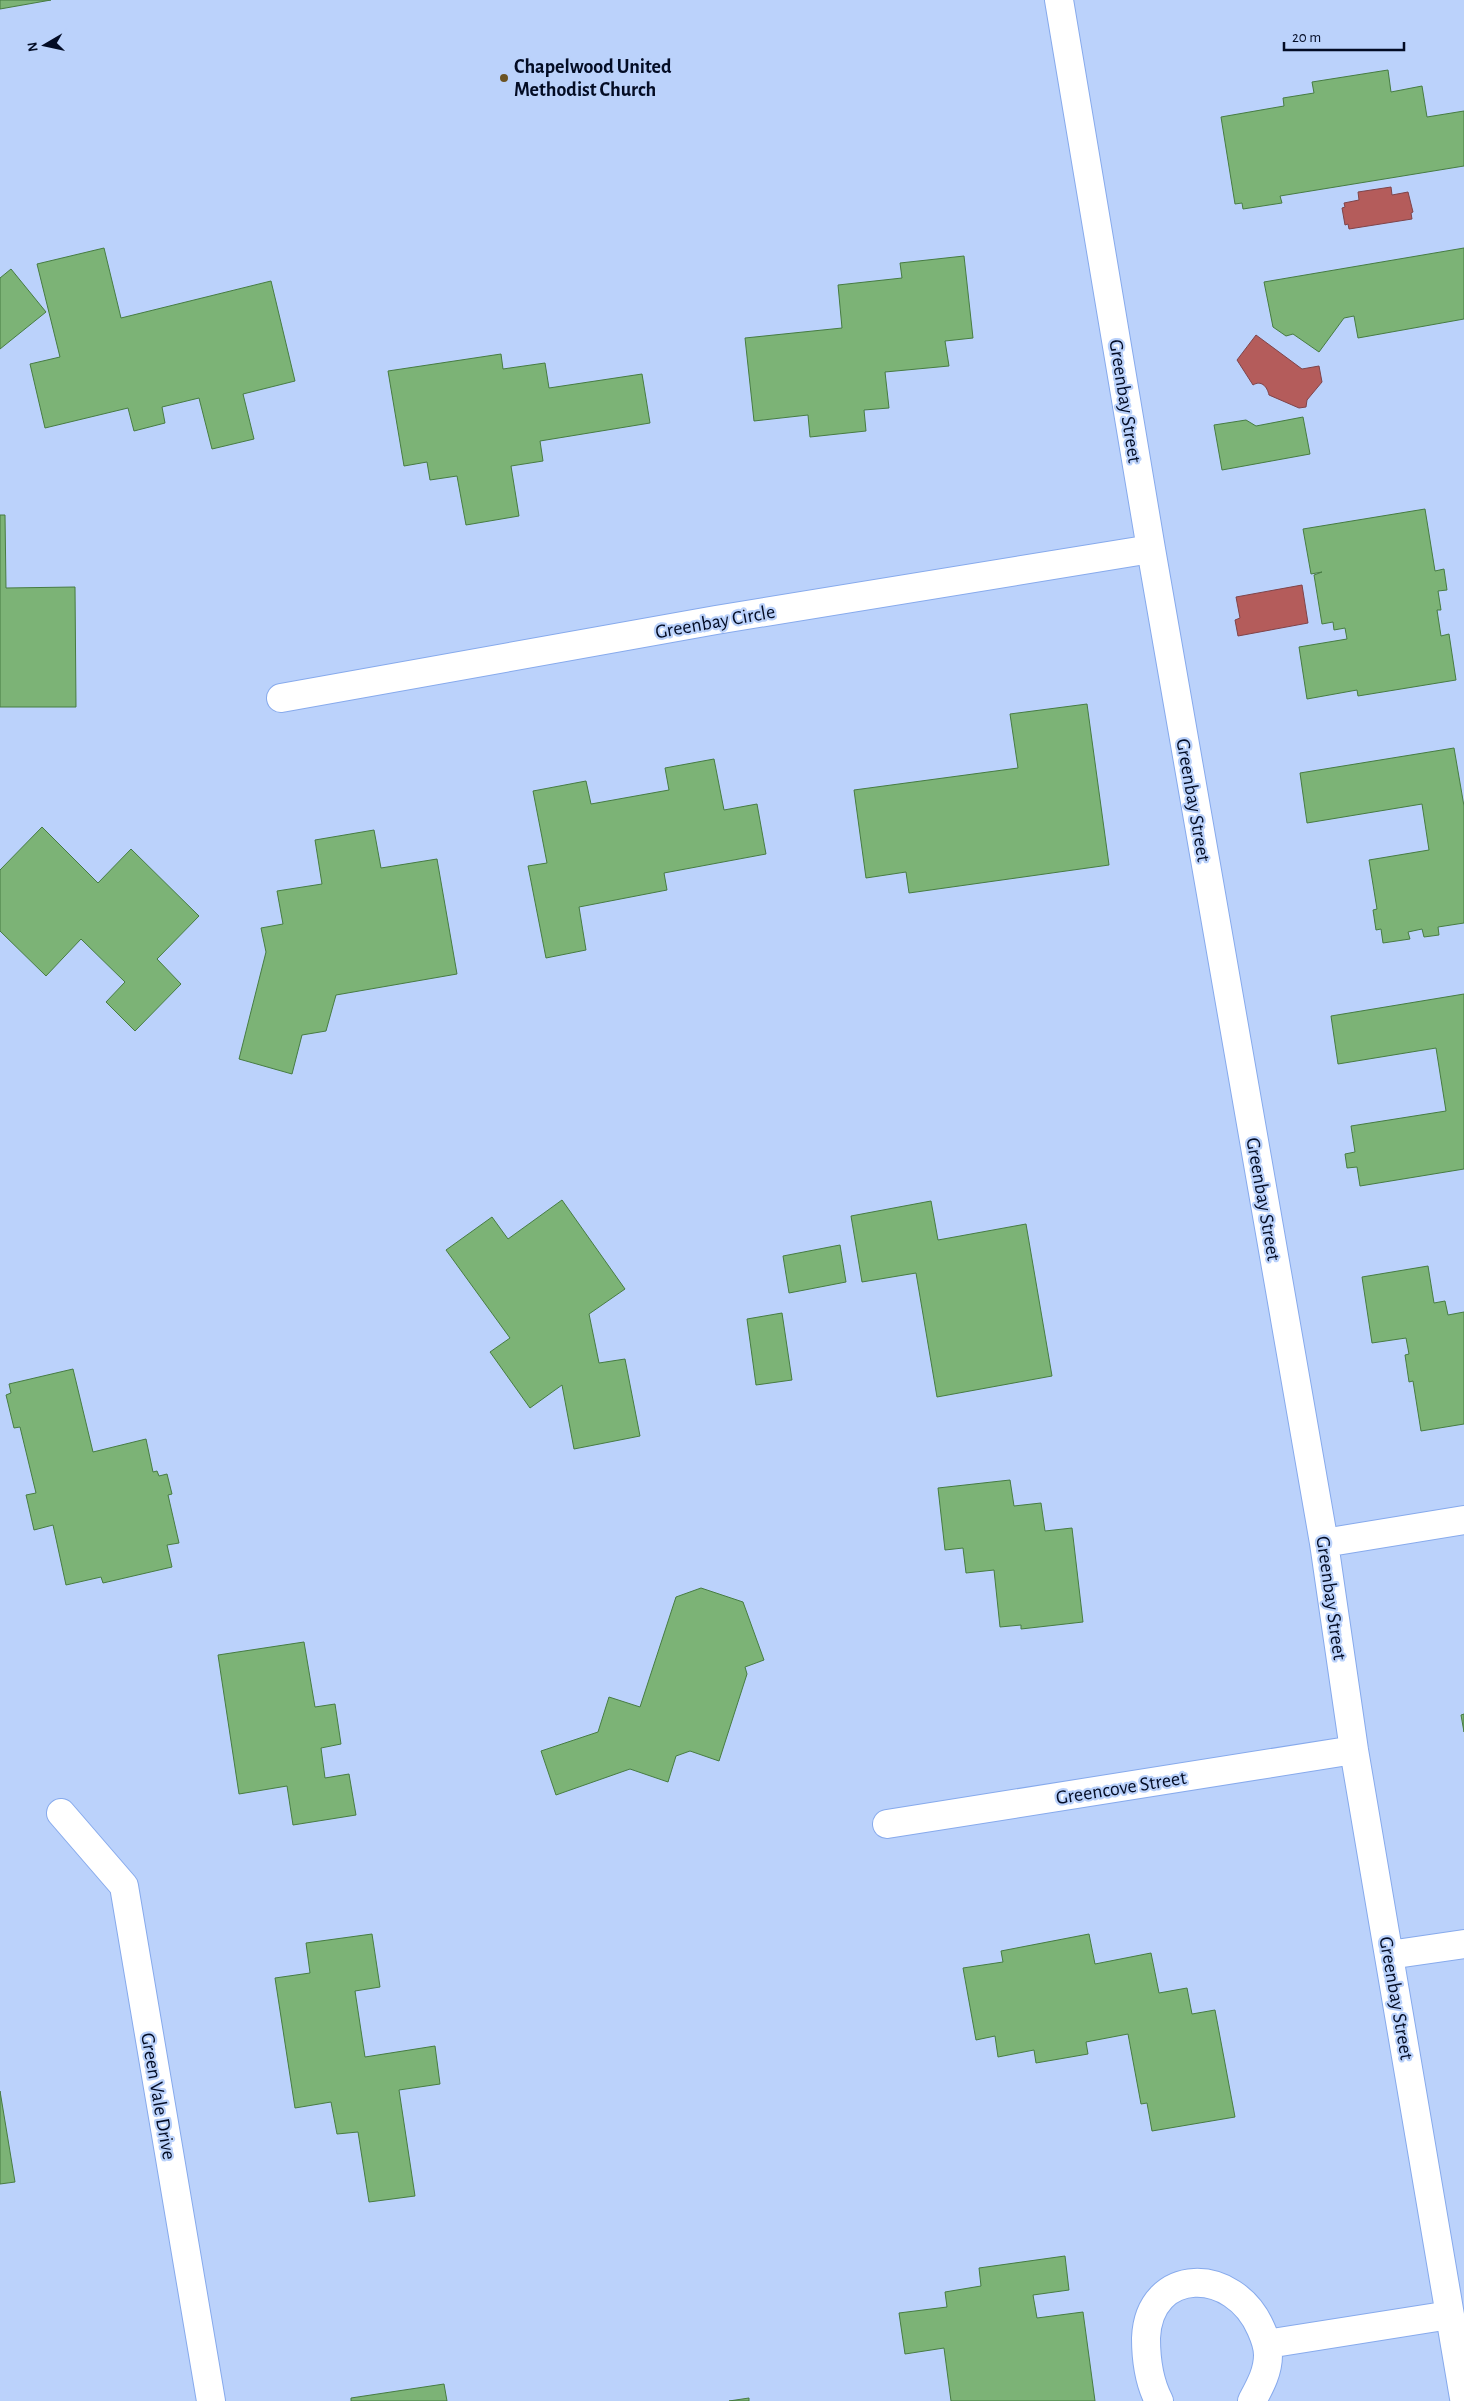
<svg xmlns="http://www.w3.org/2000/svg" width="1464" height="2401" viewBox="0 0 1464 2401" font-family="'Alegreya Sans',sans-serif">
<style>
.water{fill:#b45c5b;stroke:#7f444a}
.building{fill:#7cb376;stroke:#477c42}
.lines{fill:none;stroke-linecap:round;stroke-linejoin:round}
.minor-casing{stroke:#87aaec;stroke-width:30}
.minor{stroke:#fff;stroke-width:28}
.poi-dot{fill:#6b5323;stroke:#bbd2fb;stroke-width:2}
.labels{text-anchor:middle;stroke-width:4.5;stroke-linejoin:round;paint-order:stroke}
.poi-label{font-size:20px;font-weight:bold;fill:#030c24;stroke:#bbd2fb;text-anchor:start}
.street-label{font-size:20px;fill:#030c24;stroke:#bbd2fb}
</style>
<rect width="100%" height="100%" fill="#bbd2fb"/>
<path class="water" d="M 1391,187 L 1392,195 L 1408,192 L 1413,212 L 1411,213 L 1412,219 L 1349,229 L 1348,224 L 1345,225 L 1342,208 L 1345,207 L 1344,203 L 1359,200 L 1358,192 Z
M 1256,335 L 1302,369 L 1319,366 L 1322,382 L 1307,400 L 1306,407 L 1299,408 L 1269,395 C 1267,386 1261,380 1253,385 L 1237,360 Z
M 1302,585 L 1308,623 L 1238,636 L 1235,620 L 1240,618 L 1236,597 Z"/>
<path class="building" d="M 0,0 L 51,0 L 0,9 Z
M 1388,70 L 1391,92 L 1422,86 L 1427,117 L 1464,111 L 1464,166 L 1280,196 L 1282,203 L 1243,209 L 1242,203 L 1235,204 L 1221,117 L 1284,106 L 1283,98 L 1314,93 L 1312,82 Z
M 104,248 L 121,318 L 271,281 L 295,381 L 243,394 L 254,439 L 212,449 L 199,398 L 162,407 L 165,423 L 134,431 L 128,408 L 45,428 L 30,364 L 60,357 L 37,264 Z
M 1464,248 L 1464,319 L 1358,338 L 1354,316 L 1344,318 L 1319,352 L 1293,334 L 1286,336 L 1273,327 L 1264,282 Z
M 964,256 L 973,338 L 945,341 L 949,366 L 885,372 L 889,408 L 864,410 L 866,431 L 810,437 L 808,415 L 754,421 L 745,338 L 842,328 L 838,285 L 902,278 L 900,263 Z
M 11,269 L 46,312 L 0,349 L 0,278 Z
M 501,354 L 503,369 L 545,363 L 549,388 L 642,374 L 650,423 L 540,441 L 543,461 L 511,466 L 519,516 L 466,525 L 457,476 L 430,480 L 427,462 L 404,466 L 388,371 Z
M 1303,417 L 1310,454 L 1222,470 L 1214,425 L 1246,420 L 1256,426 Z
M 1425,509 L 1435,571 L 1444,569 L 1447,590 L 1438,591 L 1441,610 L 1437,610 L 1441,636 L 1449,634 L 1456,680 L 1358,696 L 1357,690 L 1307,699 L 1299,647 L 1347,639 L 1345,628 L 1334,630 L 1333,622 L 1322,624 L 1314,575 L 1322,572 L 1311,574 L 1303,529 Z
M 0,515 L 5,515 L 6,588 L 75,587 L 76,707 L 0,707 Z
M 1087,704 L 1109,865 L 909,893 L 906,872 L 866,878 L 854,790 L 1018,768 L 1010,714 Z
M 1454,748 L 1464,806 L 1464,923 L 1438,927 L 1439,935 L 1424,937 L 1422,929 L 1408,932 L 1410,939 L 1383,943 L 1381,929 L 1376,930 L 1373,910 L 1377,909 L 1369,860 L 1429,850 L 1422,804 L 1307,823 L 1300,773 Z
M 714,759 L 724,810 L 757,804 L 766,854 L 664,873 L 667,890 L 579,907 L 586,950 L 546,958 L 528,866 L 547,863 L 533,791 L 586,781 L 591,804 L 669,790 L 665,768 Z
M 42,827 L 98,883 L 131,849 L 199,916 L 157,959 L 181,984 L 135,1031 L 106,1002 L 125,982 L 81,939 L 46,976 L 0,931 L 0,870 Z
M 374,830 L 381,868 L 437,859 L 457,974 L 336,995 L 326,1031 L 302,1035 L 292,1074 L 239,1059 L 266,952 L 261,928 L 283,924 L 277,891 L 322,884 L 315,840 Z
M 1464,994 L 1464,1169 L 1360,1186 L 1357,1167 L 1347,1168 L 1345,1154 L 1355,1152 L 1351,1126 L 1446,1111 L 1436,1048 L 1338,1064 L 1331,1016 Z
M 562,1200 L 625,1289 L 589,1314 L 599,1363 L 625,1359 L 640,1436 L 574,1449 L 562,1385 L 530,1408 L 490,1352 L 510,1338 L 446,1250 L 492,1217 L 508,1239 Z
M 931,1201 L 938,1240 L 1026,1224 L 1052,1376 L 937,1397 L 916,1273 L 862,1282 L 851,1216 Z
M 840,1245 L 846,1282 L 789,1293 L 783,1256 Z
M 1428,1266 L 1434,1303 L 1445,1301 L 1448,1315 L 1464,1312 L 1464,1424 L 1421,1431 L 1413,1381 L 1409,1382 L 1405,1355 L 1409,1354 L 1406,1338 L 1372,1343 L 1362,1277 Z
M 782,1313 L 792,1380 L 756,1385 L 747,1319 Z
M 73,1369 L 93,1452 L 146,1439 L 153,1472 L 157,1471 L 159,1476 L 167,1474 L 172,1494 L 168,1495 L 179,1543 L 167,1545 L 172,1567 L 103,1583 L 101,1577 L 66,1585 L 53,1525 L 34,1530 L 26,1495 L 36,1493 L 20,1427 L 14,1428 L 6,1395 L 11,1393 L 9,1384 Z
M 1010,1480 L 1014,1506 L 1041,1503 L 1045,1531 L 1072,1528 L 1083,1622 L 1021,1629 L 1021,1625 L 1000,1627 L 994,1570 L 966,1573 L 963,1548 L 945,1550 L 938,1488 Z
M 701,1588 L 743,1602 L 764,1660 L 745,1667 L 747,1674 L 719,1761 L 690,1751 L 676,1756 L 668,1782 L 630,1769 L 556,1795 L 541,1751 L 598,1732 L 609,1697 L 640,1707 L 676,1597 Z
M 304,1642 L 315,1707 L 335,1704 L 341,1744 L 321,1748 L 325,1778 L 349,1774 L 356,1815 L 293,1825 L 287,1786 L 239,1794 L 218,1655 Z
M 1464,1714 L 1464,1732 L 1461,1715 Z
M 372,1934 L 380,1987 L 355,1991 L 365,2057 L 435,2046 L 440,2084 L 399,2090 L 415,2196 L 369,2202 L 358,2132 L 337,2134 L 331,2102 L 295,2108 L 275,1978 L 310,1973 L 306,1943 Z
M 1089,1934 L 1095,1964 L 1151,1953 L 1159,1993 L 1187,1988 L 1192,2014 L 1215,2010 L 1235,2117 L 1152,2131 L 1147,2103 L 1141,2104 L 1128,2034 L 1086,2042 L 1088,2054 L 1036,2063 L 1034,2050 L 998,2057 L 995,2036 L 976,2040 L 963,1968 L 1003,1962 L 1001,1951 Z
M 0,2091 L 15,2182 L 0,2184 Z
M 1065,2256 L 1069,2290 L 1033,2295 L 1037,2318 L 1083,2312 L 1095,2401 L 951,2401 L 944,2348 L 905,2354 L 899,2313 L 947,2307 L 945,2292 L 981,2286 L 979,2268 Z
M 444,2384 L 447,2401 L 351,2401 L 351,2398 Z
M 749,2398 L 749,2401 L 729,2401 Z"/>
<g class="lines">
<defs>
<path id="minor" d="M 1059,0 L 1151,549 L 1324,1543 L 1354,1750 L 1464,2398
M 281,698 L 716,620 L 1151,549
M 1324,1543 L 1464,1520
M 61,1813 L 124,1886 L 211,2401
M 887,1824 L 1354,1750
M 1389,1955 L 1464,1944
M 1267,2344 L 1450,2315
M 1159,2401 C 1149,2382 1146,2360 1146,2338 C 1149,2266 1234,2266 1261,2329 C 1265,2338 1268,2345 1268,2355 C 1268,2372 1260,2386 1252,2401"/>
</defs>
<use href="#minor" class="minor-casing"/>
<use href="#minor" class="minor"/>
</g>
<circle class="poi-dot" cx="504" cy="78" r="5"/>
<g class="labels">
<g class="poi-label">
<text x="514" y="73">Chapelwood United<tspan x="514" dy="23">Methodist Church</tspan></text>
</g>
<g class="street-label">
<text transform="translate(1126 401) rotate(81)" y="7">Greenbay Street</text>
<text transform="translate(715 621) rotate(-10)" y="7">Greenbay Circle</text>
<text transform="translate(1194 800) rotate(80)" y="7">Greenbay Street</text>
<text transform="translate(1264 1199) rotate(80)" y="7">Greenbay Street</text>
<text transform="translate(1332 1598) rotate(82)" y="7">Greenbay Street</text>
<text transform="translate(1121 1787) rotate(-9)" y="7">Greencove Street</text>
<text transform="translate(1397 1998) rotate(80)" y="7">Greenbay Street</text>
<text transform="translate(159 2096) rotate(80)" y="7">Green Vale Drive</text>
</g>
</g>
<g transform="translate(45 45) rotate(261)" stroke="#bbd2fb" stroke-width="4" paint-order="stroke">
<path d="M0-4L9 19L0 12L-9 19Z" fill="#030c24"/>
<text y="-8" font-size="14" font-weight="bold" text-anchor="middle" fill="#030c24">N</text>
</g>
<path d="M1284 42v8h120v-8" fill="none" stroke="#030c24" stroke-width="2.5"/>
<text x="1292" y="42" font-size="15" fill="#030c24" stroke="#bbd2fb" stroke-width="4" paint-order="stroke">20 m</text>
</svg>
